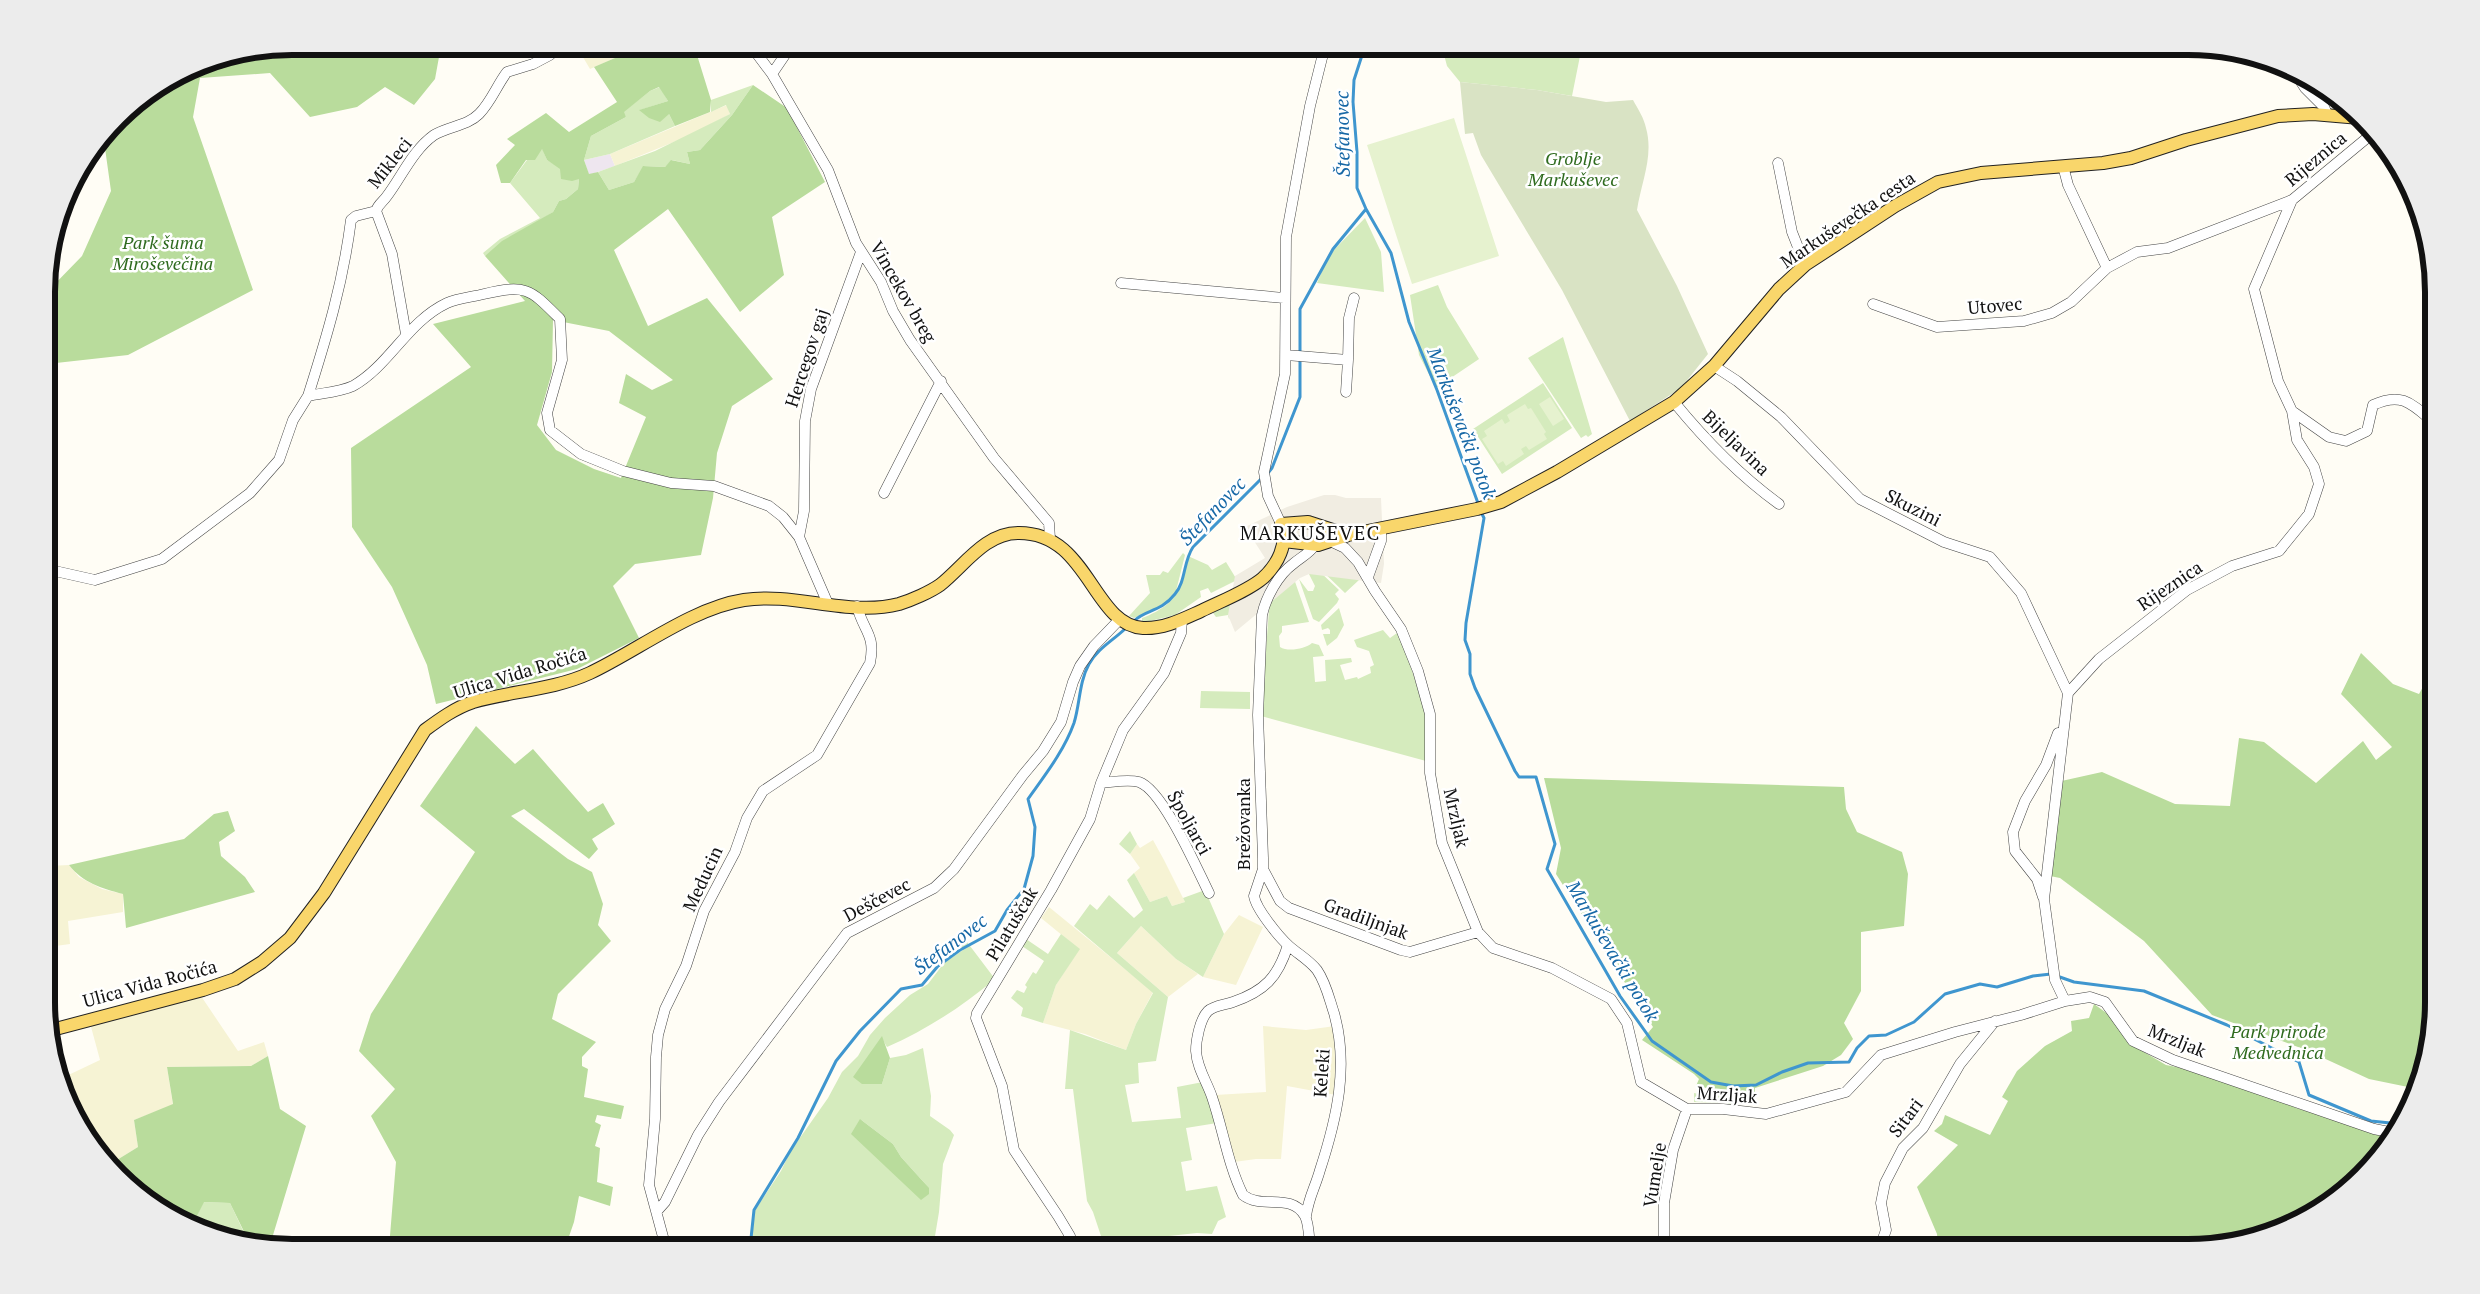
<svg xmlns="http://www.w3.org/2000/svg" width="2480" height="1294" viewBox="0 0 2480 1294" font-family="'PT Serif',serif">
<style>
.industrial{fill:#eee6ef}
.farmland{fill:#f6f3d4}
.green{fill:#d5ebbd;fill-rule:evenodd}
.forest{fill:#b9dc9c;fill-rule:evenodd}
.cemetery{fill:#d9e3c4}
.pitch{fill:#e6f2cf}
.plaza{fill:#f1ede2}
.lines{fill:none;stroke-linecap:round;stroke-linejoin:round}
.stream{stroke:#3f96cf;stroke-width:3}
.minor-casing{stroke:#444;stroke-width:11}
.major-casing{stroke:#222;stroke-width:14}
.minor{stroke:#fff;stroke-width:10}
.major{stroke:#f9d66b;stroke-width:12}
.labels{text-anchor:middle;stroke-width:5;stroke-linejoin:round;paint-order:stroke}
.park-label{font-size:18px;font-style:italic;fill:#2f6b1f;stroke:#fff}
.street-label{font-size:18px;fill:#111;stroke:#fff}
.water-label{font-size:19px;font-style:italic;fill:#1768a6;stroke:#fff}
.quarter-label{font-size:20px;letter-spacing:1px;fill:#111;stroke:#fff}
.rim{fill:none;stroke:#111;stroke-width:6}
</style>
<rect width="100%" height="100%" fill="#fffdf5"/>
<path class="industrial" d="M 610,154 L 615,166 L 589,175 L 584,160 Z"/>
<path class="farmland" d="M 579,46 L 643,46 L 590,69 L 577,47 Z
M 727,105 L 730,114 L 691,135 L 615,166 L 610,154 Z
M 1153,840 L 1164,860 L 1185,902 L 1172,906 L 1167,896 L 1150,902 L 1134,873 L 1140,868 L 1130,854 L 1137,844 L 1140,848 Z
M 69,865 L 79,877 L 102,889 L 123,894 L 123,912 L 68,921 L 70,944 L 48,947 L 48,866 Z
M 1049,907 L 1153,992 L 1136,1024 L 1126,1050 L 1085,1034 L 1043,1023 L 1056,985 L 1079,949 L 1041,918 Z
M 1239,915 L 1263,927 L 1236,985 L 1203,977 L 1224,934 Z
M 1141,926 L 1176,959 L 1198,974 L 1168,997 L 1117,953 Z
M 201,996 L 238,1051 L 264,1042 L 268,1056 L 251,1066 L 167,1067 L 173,1105 L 134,1120 L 138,1147 L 112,1163 L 115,1169 L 88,1139 L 65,1096 L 60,1079 L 100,1060 L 90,1023 Z
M 1263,1026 L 1306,1030 L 1335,1026 L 1339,1042 L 1336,1095 L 1287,1086 L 1281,1159 L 1256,1159 L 1234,1162 L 1215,1095 L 1266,1092 Z"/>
<path class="green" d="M 671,46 L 703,46 L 697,55 L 673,51 Z
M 1582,46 L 1572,96 L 1537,90 L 1460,82 L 1447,66 L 1442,47 Z
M 753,85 L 732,115 L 700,150 L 687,152 L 690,164 L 672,160 L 665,167 L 644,166 L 634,182 L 609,190 L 598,172 L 655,151 L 730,114 L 726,105 L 711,112 L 711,100 Z
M 660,87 L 668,101 L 640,110 L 669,114 L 675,126 L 610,154 L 584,160 L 591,136 L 626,117 L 623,112 L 650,91 Z
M 542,148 L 547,160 L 579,179 L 578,189 L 566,199 L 559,201 L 553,212 L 485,256 L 483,253 L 500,239 L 540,218 L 510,183 L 527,160 Z
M 1365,218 L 1381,252 L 1384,292 L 1317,283 L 1329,255 Z
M 1438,285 L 1447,307 L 1479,359 L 1436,388 L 1419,355 L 1410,295 Z
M 1563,337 L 1592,434 L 1588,437 L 1586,435 L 1581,438 L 1528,358 Z
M 1543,383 L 1572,428 L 1502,474 L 1473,429 Z
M 1183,553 L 1185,555 L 1176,591 L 1161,607 L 1134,618 L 1129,616 L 1150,593 L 1146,575 L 1160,575 L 1163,571 L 1168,573 Z
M 1188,556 L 1208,565 L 1212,570 L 1226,562 L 1237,580 L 1211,593 L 1208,588 L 1200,591 L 1201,597 L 1175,615 L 1142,623 L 1142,618 C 1161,611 1178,600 1183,579 C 1185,571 1185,564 1188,556 Z
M 1316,565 L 1360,577 L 1359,580 L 1345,593 Z
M 1318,570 L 1339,590 L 1335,594 L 1339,599 L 1337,603 L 1319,622 L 1313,619 L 1299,579 L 1308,591 L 1313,591 L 1315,586 L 1309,574 Z
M 1292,573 L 1309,622 L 1282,626 L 1282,632 L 1279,636 L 1280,647 C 1288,652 1305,649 1312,643 L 1319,645 L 1324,656 L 1313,657 L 1315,682 L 1326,681 L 1325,660 L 1351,658 L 1352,662 L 1340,665 L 1345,680 L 1357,677 L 1358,679 L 1371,673 L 1370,667 L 1374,665 L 1369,651 L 1357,647 L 1354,640 L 1383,630 L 1390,638 L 1397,633 L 1403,642 L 1427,718 L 1426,761 L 1261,716 L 1269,610 L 1271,601 Z
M 1249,593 L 1229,619 L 1228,615 L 1216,617 L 1213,613 Z
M 1339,608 L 1344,625 L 1337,638 L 1327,646 L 1323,634 L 1330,634 L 1330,630 L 1328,628 L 1322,630 L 1321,625 Z
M 1201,691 L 1250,692 L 1250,709 L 1200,708 Z
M 1130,831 L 1137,844 L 1130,854 L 1119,844 Z
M 1134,873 L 1150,902 L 1167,896 L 1172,906 L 1185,902 L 1183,898 L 1205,890 L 1224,934 L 1203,977 L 1176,959 L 1141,926 L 1117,953 L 1168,997 L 1156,1061 L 1138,1063 L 1139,1083 L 1125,1085 L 1132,1122 L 1181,1118 L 1177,1087 L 1203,1082 L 1217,1123 L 1186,1128 L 1192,1160 L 1181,1162 L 1186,1191 L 1217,1186 L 1226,1217 L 1218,1221 L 1212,1234 L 1197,1233 L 1141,1239 L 1141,1248 L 1105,1248 L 1093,1212 L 1087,1201 L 1073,1089 L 1065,1089 L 1070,1030 L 1126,1050 L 1136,1024 L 1153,993 L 1074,926 L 1090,904 L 1097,910 L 1109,895 L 1134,918 L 1143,910 L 1127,880 Z
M 1061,934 L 1080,949 L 1056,985 L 1043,1023 L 1021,1016 L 1023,1008 L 1011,998 L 1017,990 L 1024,993 L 1027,987 L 1025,985 L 1033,972 L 1036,974 L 1044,961 L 1022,946 L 1026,939 L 1048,954 Z
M 967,942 L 995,979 C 963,1006 926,1030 887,1047 L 881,1037 L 882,1084 L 890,1058 L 906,1055 L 923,1048 L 931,1096 L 930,1116 L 950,1130 L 954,1135 L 943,1164 L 939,1212 L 933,1248 L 751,1248 L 755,1210 L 781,1171 L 790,1152 L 828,1098 L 842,1072 L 858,1056 L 870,1035 L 885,1018 L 910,995 L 928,984 L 944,963 L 963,950 L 961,946 ZM 860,1119 L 893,1144 L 901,1157 L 929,1188 Z
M 1713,1092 L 1725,1092 L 1739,1101 L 1737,1107 L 1726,1103 L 1694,1102 L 1694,1093 L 1704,1095 Z
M 203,1202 L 230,1203 L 247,1239 L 229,1239 L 188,1224 L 196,1218 Z"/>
<path class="forest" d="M 292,46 L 441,46 L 435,79 L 414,105 L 385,87 L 357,107 L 310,117 L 270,73 L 200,78 L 193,117 L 253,290 L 128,355 L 47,364 L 47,292 L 82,256 L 111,191 L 104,141 L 130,107 L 198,65 Z
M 643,46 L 671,46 L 673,51 L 697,55 L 711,100 L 710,112 L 675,126 L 669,114 L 660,122 L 649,118 L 639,110 L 668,101 L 659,87 L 650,91 L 624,112 L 626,117 L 591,136 L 584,160 L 589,174 L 598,172 L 609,190 L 634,182 L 643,166 L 665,167 L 671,160 L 690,164 L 687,152 L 700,150 L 732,115 L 753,85 L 787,108 L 825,182 L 772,217 L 784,275 L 740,312 L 668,209 L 614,250 L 648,326 L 707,298 L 773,379 L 732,406 L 717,453 L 713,498 L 701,555 L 635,564 L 613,586 L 639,638 L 577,669 L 436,704 L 427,665 L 392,587 L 352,527 L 351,448 L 471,367 L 433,324 L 525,301 L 485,256 L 502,241 L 553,212 L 559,201 L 566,199 L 578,189 L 579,179 L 572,181 L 561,179 L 560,169 L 547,160 L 542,149 L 535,160 L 526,160 L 510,183 L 501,183 L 496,165 L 515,145 L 507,139 L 546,113 L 569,132 L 617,102 L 594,67 ZM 553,320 L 609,331 L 673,380 L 652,390 L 626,374 L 619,403 L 646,417 L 621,478 L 594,469 L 556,450 L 537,425 L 552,372 Z
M 2361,653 L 2393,684 L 2419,694 L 2433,669 L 2434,1002 L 2425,1065 L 2420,1081 L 2408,1087 L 2369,1079 L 2306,1050 L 2212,1015 L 2144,941 L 2060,878 L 2045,875 L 2057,782 L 2102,772 L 2175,804 L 2230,806 L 2239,738 L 2264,742 L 2316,783 L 2363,741 L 2376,760 L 2392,747 L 2341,694 Z
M 476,726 L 515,764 L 533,749 L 588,812 L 603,803 L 615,824 L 592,839 L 598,849 L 589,859 L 524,809 L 511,816 L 568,859 L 592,872 L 603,904 L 598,925 L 611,941 L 558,994 L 552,1019 L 596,1042 L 582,1057 L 582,1066 L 588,1069 L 584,1097 L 624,1106 L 621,1119 L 597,1115 L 595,1122 L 601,1125 L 595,1146 L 600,1148 L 597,1182 L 613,1187 L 610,1206 L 579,1196 L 574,1222 L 565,1248 L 389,1248 L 396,1162 L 371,1116 L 395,1089 L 359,1051 L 371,1014 L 475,852 L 420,806 Z
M 1544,778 L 1844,787 L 1846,809 L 1857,832 L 1902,852 L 1908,874 L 1904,926 L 1861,932 L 1861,991 L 1844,1023 L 1853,1039 L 1841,1055 L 1823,1066 L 1755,1088 L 1755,1103 L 1734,1093 L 1696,1086 L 1699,1079 L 1694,1074 L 1642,1040 L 1653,1027 L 1556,874 L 1561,848 Z
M 228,811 L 235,831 L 219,842 L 221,856 L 245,877 L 255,892 L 126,928 L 123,894 C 101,888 83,883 69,865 L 184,839 L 214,814 Z
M 2094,1004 L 2112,1017 L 2132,1045 L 2166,1065 L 2207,1073 L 2282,1100 L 2296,1108 L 2392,1135 L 2373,1164 L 2324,1207 L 2267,1235 L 2204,1247 L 1938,1247 L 1937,1234 L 1917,1187 L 1958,1145 L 1934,1131 L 1942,1124 L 1945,1115 L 1990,1135 L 2008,1101 L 2002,1097 L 2017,1071 L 2045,1046 L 2072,1031 L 2071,1021 L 2089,1018 Z
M 882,1036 L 890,1058 L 882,1084 L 862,1084 L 853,1077 Z
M 268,1056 L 280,1109 L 306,1126 L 270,1245 L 249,1242 L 230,1203 L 204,1202 L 196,1218 L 188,1224 C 168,1217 120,1183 112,1163 L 138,1147 L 134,1120 L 173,1104 L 167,1067 L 251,1066 Z
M 860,1119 L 893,1144 L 901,1157 L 929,1188 L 929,1194 L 921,1200 L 851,1134 Z"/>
<path class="cemetery" d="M 1460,82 L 1537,90 L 1606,102 L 1633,100 C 1638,109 1644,118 1646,128 C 1654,156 1641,183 1637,210 L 1677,286 L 1708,354 L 1681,388 L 1630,421 L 1562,290 L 1481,155 L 1473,133 L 1465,134 Z"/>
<path class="pitch" d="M 1454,118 L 1499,256 L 1412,284 L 1367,145 Z
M 1550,397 L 1564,419 L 1553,426 L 1539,404 Z
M 1525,404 L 1528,409 L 1531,408 L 1546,432 L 1544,434 L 1547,439 L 1529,450 L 1526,446 L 1521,449 L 1524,454 L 1506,466 L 1503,461 L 1498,464 L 1482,439 L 1487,436 L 1484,431 L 1502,419 L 1505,424 L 1510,421 L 1507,415 Z"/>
<path class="plaza" d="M 1324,495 L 1335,495 L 1346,498 L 1381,498 L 1384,564 L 1381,583 L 1309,574 L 1300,578 L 1235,632 L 1228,615 L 1235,576 L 1265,558 L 1245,527 L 1287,507 Z"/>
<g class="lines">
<path class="stream" d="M 1366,209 L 1391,253 L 1409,322 L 1437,390 L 1479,506
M 1268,473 L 1272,468 L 1300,397 L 1300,309 L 1333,249 L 1366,209 L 1357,188 L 1357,152 L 1353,102 L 1354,80 L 1365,46
M 1481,512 L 1484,518 L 1466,623 L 1465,640 L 1470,654 L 1470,674 L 1475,688 L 1515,771 L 1519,777 L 1536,777 L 1555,844 L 1547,869 L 1620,996 L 1652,1041 L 1711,1082 L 1733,1086 L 1756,1085 L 1782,1072 L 1808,1063 L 1849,1062 L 1857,1048 L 1869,1036 L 1886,1035 L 1914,1022 L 1945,994 L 1980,984 L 1997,987 L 2033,976 L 2051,974
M 1134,621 C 1146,609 1160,613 1175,594 C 1186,581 1183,562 1193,547 L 1263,477
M 2057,976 L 2074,982 L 2144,991 L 2227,1025 L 2299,1062 L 2309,1095 L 2371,1121 L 2400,1124
M 750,1248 L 754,1210 L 798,1138 L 836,1061 L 860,1031 L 901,989 L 922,985 L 938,966 L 960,950 L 995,931 L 1007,910 L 1024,889 L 1033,856 L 1035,827 L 1028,799 C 1045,775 1064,751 1074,723 C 1080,704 1079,682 1089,664 C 1098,648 1114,640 1127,627"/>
<defs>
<path id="minor" d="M 751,46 L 772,74 L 828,170 L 856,243 L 881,282 L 893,311 L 910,340 L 994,458 L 1049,523 L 1050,539
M 2294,71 L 2305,88 L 2324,107 L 2327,114
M 772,74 L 791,46
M 1778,163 L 1792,232 L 1805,265
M 2063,166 L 2068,185 L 2107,268
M 1121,283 L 1284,298
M 1873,304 L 1937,327 L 2024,321 L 2052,313 L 2071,302 L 2107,268 L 2137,252 L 2168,248 L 2292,200
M 406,334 L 392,254 L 376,211 C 378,204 383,202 387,196 C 402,176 413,150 434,135 C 449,126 467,126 479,114 C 491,102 497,85 507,72 L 533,64 L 550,55
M 1286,355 L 1348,360 L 1346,392
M 1348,360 L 1349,318 L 1354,298
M 1714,366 L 1737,381 L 1781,417 L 1860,499 L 1944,542 L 1990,557 L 2021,593 L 2068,693
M 308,396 C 327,336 343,283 351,220 L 356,216 L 376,211
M 1674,402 C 1705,440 1739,475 1779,504
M 2292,411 L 2329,437 L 2346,441 L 2367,431 L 2373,405 C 2401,392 2411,403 2432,421
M 884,493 L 941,381
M 1281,524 L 1268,496 L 1264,472 L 1285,374 L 1286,237 L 1310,106 L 1325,46
M 799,537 L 804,511 L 805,421 L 811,389 L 861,252
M 1330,541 L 1345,548 L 1358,562 L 1375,591 L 1401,629 L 1418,671 L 1430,714 L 1430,773 L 1442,843 L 1478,932 L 1493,948 L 1552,968 L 1611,999 L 1627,1023 L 1641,1082 L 1687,1109 L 1723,1109 L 1766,1114 L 1846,1092 L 1881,1055 L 1955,1032 L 2021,1015 L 2065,1001 L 2090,997 L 2105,1002 L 2133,1041 L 2173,1060 L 2374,1129 L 2394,1133
M 47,572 L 55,571 L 95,580 L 162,559 L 250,493 L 279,460 L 293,420 L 308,396 C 322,393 340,392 353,386 C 390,365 407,322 447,303 C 458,298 472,297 484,294 C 527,284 530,289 560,319 L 562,360 L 547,413 L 550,430 L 581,454 L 623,471 L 671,483 L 714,486 L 769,506 L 783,517 L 799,537 L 828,604
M 1368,577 L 1381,541 L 1381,528
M 1101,783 C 1113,782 1128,779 1139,782 C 1163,790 1197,869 1209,893
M 1263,869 L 1280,901 L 1289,908 L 1401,950 L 1410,952 L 1478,932
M 2043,897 L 2037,879 L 2015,851 L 2013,832 L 2025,801 L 2046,765 L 2058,733
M 1288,945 C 1278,977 1265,991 1233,1002 C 1225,1005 1215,1005 1208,1011 C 1200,1019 1196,1040 1196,1051 C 1197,1068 1207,1082 1212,1097 C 1223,1129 1228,1165 1243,1195 C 1262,1210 1291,1192 1305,1216 C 1309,1224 1309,1238 1310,1247
M 2065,1001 L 2055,980 L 2044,899 L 2068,693 L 2099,659 L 2187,590 L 2232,566 L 2279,551 L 2309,514 L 2319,484 L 2314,467 L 2297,440 L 2292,411 L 2278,381 L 2254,289 L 2292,200 L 2373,133
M 657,1211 L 665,1202 L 698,1135 L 719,1102 L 847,933 L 934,888 L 954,869 L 1023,775 L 1043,751 L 1061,722 L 1073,682 L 1080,666 L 1094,646 L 1120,619
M 1306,1216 C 1309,1196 1315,1188 1320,1170 C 1337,1118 1349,1066 1334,1013 C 1329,998 1326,983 1317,970 C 1309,960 1298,954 1289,946 C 1279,937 1256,909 1254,896 L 1263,869 L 1263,858 L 1258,715 L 1262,615 C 1266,597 1278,575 1293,564 C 1301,557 1309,554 1315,545
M 1664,1247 L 1664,1203 L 1673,1150 L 1687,1109
M 1880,1247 L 1886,1230 L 1881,1203 L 1885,1183 L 1903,1148 L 1923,1128 L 1960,1064 L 1995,1021
M 666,1248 L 649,1185 L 655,1119 L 656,1057 L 658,1035 L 665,1009 L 686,966 L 704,911 L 735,852 L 747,818 L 763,791 L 817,755 L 870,663 C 876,634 863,631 857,606
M 1072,1248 L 1070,1236 L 1058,1216 L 1014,1150 L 1002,1086 L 976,1018 L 977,1013 L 1051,890 L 1090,819 L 1101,783 L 1123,730 L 1164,673 L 1181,633 L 1182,620"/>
<path id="major" d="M 1284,541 L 1318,545 L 1348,535 L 1477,509 L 1501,502 L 1557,472 L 1674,402 L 1714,366 L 1779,289 L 1805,265 L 1895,206 L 1938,182 L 1981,173 L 2103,163 L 2131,158 L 2186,140 L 2278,116 L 2313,114 L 2360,118
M 48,1031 L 203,990 L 235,979 L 262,962 L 290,938 L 324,893 L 425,730 C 440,719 455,708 473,702 C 511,691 553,690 590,673 C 637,651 692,608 744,600 C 795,592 849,617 899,604 C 912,600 930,592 940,585 C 964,566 985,533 1018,533 C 1089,532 1092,625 1143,628 C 1164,629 1183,619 1201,611 C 1219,602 1248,591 1263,578 C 1277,565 1289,544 1281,524 L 1308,522 L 1348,535"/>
</defs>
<use href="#minor" class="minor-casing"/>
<use href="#major" class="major-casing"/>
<use href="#minor" class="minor"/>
<use href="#major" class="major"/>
</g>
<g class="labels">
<g class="park-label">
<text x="1573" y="165">Groblje<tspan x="1573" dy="21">Markuševec</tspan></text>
<text x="163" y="249">Park šuma<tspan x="163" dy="21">Miroševečina</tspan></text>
<text x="2278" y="1038">Park prirode<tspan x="2278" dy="21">Medvednica</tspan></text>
</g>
<g class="street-label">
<text transform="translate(2316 159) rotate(-40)" y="6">Rijeznica</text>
<text transform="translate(390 163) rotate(-52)" y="6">Mikleci</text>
<text transform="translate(1848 220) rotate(-34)" y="6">Markuševečka cesta</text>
<text transform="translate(903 292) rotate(60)" y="6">Vincekov breg</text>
<text transform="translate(1995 306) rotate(-5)" y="6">Utovec</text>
<text transform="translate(807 358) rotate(-72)" y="6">Hercegov gaj</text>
<text transform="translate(1736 443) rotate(44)" y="6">Bijeljavina</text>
<text transform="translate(1913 508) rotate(27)" y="6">Skuzini</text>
<text transform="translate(2170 586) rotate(-34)" y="6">Rijeznica</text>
<text transform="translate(520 673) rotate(-17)" y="6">Ulica Vida Ročića</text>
<text transform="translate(1456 818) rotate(77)" y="6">Mrzljak</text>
<text transform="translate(1189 823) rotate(61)" y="6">Špoljarci</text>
<text transform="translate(1244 824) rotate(-90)" y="6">Brežovanka</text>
<text transform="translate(703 879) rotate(-65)" y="6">Meducin</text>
<text transform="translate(877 900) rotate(-28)" y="6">Deščevec</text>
<text transform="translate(1366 919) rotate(20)" y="6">Gradiljnjak</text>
<text transform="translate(1012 924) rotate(-59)" y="6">Pilatuščak</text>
<text transform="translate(150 984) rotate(-15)" y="6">Ulica Vida Ročića</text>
<text transform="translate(2177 1041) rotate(22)" y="6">Mrzljak</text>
<text transform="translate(1322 1073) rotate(-86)" y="6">Keleki</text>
<text transform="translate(1727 1095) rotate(4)" y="6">Mrzljak</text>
<text transform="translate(1906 1118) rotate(-53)" y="6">Sitari</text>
<text transform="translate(1655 1175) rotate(-81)" y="6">Vumelje</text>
</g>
<g class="water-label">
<text transform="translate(1342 134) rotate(-91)" y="7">Štefanovec</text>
<text transform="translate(1462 423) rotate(69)" y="7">Markuševački potok</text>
<text transform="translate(1212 511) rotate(-46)" y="7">Štefanovec</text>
<text transform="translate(950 944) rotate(-37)" y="7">Štefanovec</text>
<text transform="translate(1613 951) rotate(59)" y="7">Markuševački potok</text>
</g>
<g class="quarter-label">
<text x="1310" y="540">MARKUŠEVEC</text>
</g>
</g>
<path d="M0 0H2480V1294H0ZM292 55H2188A237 237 0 0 1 2425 292V1002A237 237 0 0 1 2188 1239H292A237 237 0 0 1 55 1002V292A237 237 0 0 1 292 55Z" fill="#ececec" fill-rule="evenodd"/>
<path class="rim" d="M292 55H2188A237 237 0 0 1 2425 292V1002A237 237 0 0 1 2188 1239H292A237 237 0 0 1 55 1002V292A237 237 0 0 1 292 55Z"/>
</svg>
